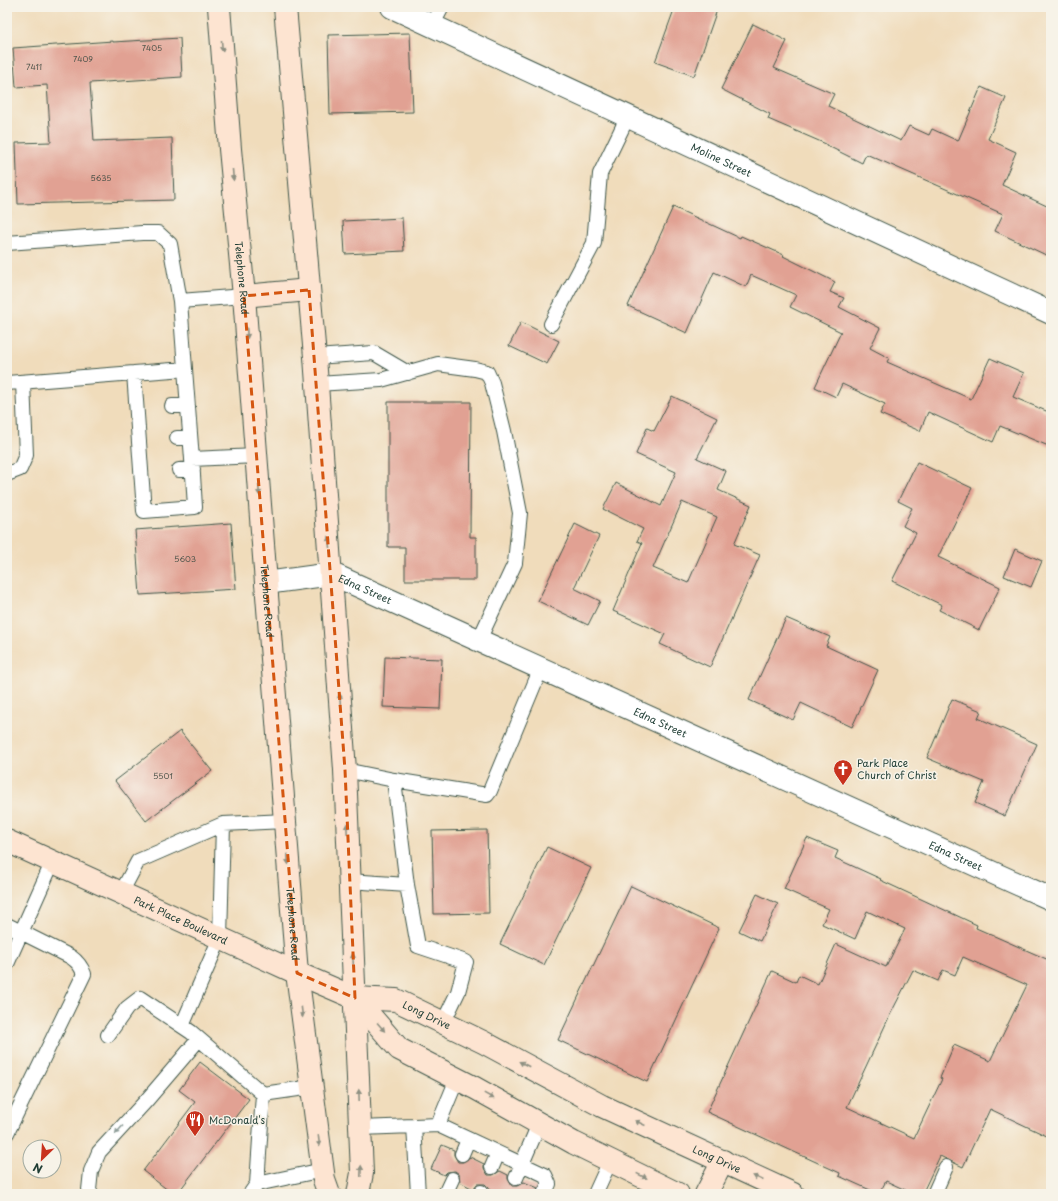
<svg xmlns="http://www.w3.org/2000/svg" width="1058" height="1201" viewBox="0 0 1058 1201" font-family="'Playpen Sans',sans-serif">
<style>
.building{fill:#e1a193;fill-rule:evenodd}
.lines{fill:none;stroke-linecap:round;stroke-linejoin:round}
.service-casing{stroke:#3e5548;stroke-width:16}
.minor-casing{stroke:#3e5548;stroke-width:24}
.secondary-casing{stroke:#3e5548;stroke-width:24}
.service{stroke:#fff;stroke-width:14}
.minor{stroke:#fff;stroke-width:22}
.secondary{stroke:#fde4d1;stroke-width:22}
.oneway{fill:#8e9082}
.oneway2{fill:#8f9e9a}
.marked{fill:none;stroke:#d45610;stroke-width:3;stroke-dasharray:8 5;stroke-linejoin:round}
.labels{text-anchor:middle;stroke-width:3;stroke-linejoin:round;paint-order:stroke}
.number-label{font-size:8px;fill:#50564c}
.street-label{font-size:10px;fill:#1f3d34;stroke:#f7f3e8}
.poi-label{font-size:10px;fill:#1f3d34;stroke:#f7f3e8;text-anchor:start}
</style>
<rect width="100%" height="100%" fill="#f7f3e8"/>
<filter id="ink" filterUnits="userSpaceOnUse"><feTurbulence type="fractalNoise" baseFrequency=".025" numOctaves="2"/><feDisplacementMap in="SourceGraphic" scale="8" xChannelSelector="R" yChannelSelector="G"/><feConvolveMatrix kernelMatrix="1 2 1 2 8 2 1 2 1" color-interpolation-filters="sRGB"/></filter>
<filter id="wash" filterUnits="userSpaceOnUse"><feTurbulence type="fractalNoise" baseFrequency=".012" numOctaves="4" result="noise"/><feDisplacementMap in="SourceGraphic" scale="16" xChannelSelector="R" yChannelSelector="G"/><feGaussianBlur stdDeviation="0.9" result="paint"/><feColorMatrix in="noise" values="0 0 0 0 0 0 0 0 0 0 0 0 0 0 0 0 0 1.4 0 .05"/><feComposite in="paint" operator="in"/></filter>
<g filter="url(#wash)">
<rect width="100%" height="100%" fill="#f0dcbb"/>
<g id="blocks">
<path class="building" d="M 675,7 L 718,7 L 694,76 L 655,62 Z
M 753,24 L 787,41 L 774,68 L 834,94 L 828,106 L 901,141 L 909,126 L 929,135 L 932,129 L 958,141 L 981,87 L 1006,98 L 988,139 L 1016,152 L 1002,185 L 1051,208 L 1051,244 L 1046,255 L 995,231 L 1003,214 L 866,154 L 862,163 L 826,145 L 826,144 L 768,119 L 770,114 L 721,89 Z
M 410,33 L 413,112 L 330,114 L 328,35 Z
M 180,38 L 182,77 L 90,83 L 94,141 L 172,138 L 174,200 L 18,204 L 16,143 L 51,142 L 47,85 L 16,87 L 13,48 L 113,41 L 113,42 Z
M 673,207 L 740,238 L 741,236 L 784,255 L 783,256 L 835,282 L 830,292 L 844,298 L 839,307 L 880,328 L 870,348 L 889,358 L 887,362 L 971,399 L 990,358 L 1024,373 L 1013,397 L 1051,413 L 1051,447 L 1000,426 L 993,442 L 928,412 L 920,431 L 880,414 L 885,404 L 842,384 L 836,397 L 815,387 L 841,332 L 790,307 L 796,295 L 751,275 L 746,287 L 714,272 L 687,333 L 628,306 Z
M 402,218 L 404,251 L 345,254 L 343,221 Z
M 521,322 L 559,341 L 547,364 L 509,346 Z
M 672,396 L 717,418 L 697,458 L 726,471 L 718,490 L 751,505 L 734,544 L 760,555 L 710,667 L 660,644 L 665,634 L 613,611 L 642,543 L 637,541 L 643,529 L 603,509 L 616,483 L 661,506 L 676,472 L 636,454 L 647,428 L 654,431 ZM 682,502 L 717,517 L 688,583 L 653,568 Z
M 388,402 L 471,402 L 470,537 L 476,537 L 476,580 L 405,580 L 405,547 L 388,547 Z
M 917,462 L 972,488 L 938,557 L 1000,587 L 979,630 L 939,610 L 942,605 L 892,581 L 916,533 L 903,526 L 912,508 L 898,501 Z
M 231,523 L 236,589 L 140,595 L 135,530 Z
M 575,524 L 599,536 L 574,588 L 600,601 L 588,625 L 538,601 Z
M 1015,549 L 1042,561 L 1031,587 L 1004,576 Z
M 786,618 L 830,637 L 826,646 L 878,670 L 852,727 L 801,703 L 793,720 L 749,700 Z
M 385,657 L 442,659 L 440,709 L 383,707 Z
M 952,699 L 981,711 L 978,718 L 1037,744 L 1005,816 L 975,803 L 984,782 L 927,758 Z
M 180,731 L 212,771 L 146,821 L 115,781 Z
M 487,830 L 489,913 L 434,914 L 432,831 Z
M 807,838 L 838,851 L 835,858 L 881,879 L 880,880 L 977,925 L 976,928 L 1051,961 L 1051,1138 L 990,1109 L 963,1167 L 940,1156 L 922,1194 L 914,1194 L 886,1181 L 879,1194 L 839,1176 L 840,1173 L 707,1112 L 772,971 L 796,982 L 799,975 L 818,984 L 836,944 L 886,967 L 905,929 L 867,911 L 855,939 L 822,924 L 829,909 L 784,889 ZM 963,957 L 1027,985 L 990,1061 L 954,1045 L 940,1078 L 942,1079 L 914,1138 L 847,1107 L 890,1015 L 913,970 L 938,981 L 943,970 L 955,975 Z
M 547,847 L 591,868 L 544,965 L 500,944 Z
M 631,886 L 719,928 L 647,1082 L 558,1040 Z
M 757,894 L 778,904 L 760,941 L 739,931 Z
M 200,1062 L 249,1099 L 177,1194 L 173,1194 L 143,1171 L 195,1102 L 179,1090 Z
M 442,1145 L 454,1150 L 454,1155 L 458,1162 L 463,1162 L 470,1157 L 484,1164 L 484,1168 L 488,1175 L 493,1175 L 500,1171 L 508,1175 L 508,1179 L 512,1186 L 517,1186 L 524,1182 L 538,1188 L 536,1194 L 490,1194 L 489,1188 L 485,1184 L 477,1184 L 473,1189 L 460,1182 L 459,1174 L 455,1171 L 447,1172 L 444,1175 L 431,1169 Z"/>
</g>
</g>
<g filter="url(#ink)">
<use href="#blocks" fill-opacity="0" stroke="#3e5548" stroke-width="1"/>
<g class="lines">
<defs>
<path id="service" d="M 432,26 L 442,7
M 7,243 L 142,233 L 158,233 L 170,244 L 180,301 L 185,369
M 180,301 L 244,296
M 551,324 L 594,243 L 600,174 L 628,116
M 315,357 L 374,353 L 408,373
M 134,373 L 144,511 L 195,507 L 192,459 L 256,456
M 7,383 L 185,369 L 192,459
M 317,384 L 381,380 L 438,364 L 475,369 L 487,372 L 492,383 L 504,431 L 520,513 L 515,563 L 479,640
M 172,406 L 188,406
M 177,438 L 190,438
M 179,470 L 193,469
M 7,474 L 20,469 L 26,455 L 23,382
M 345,770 L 394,780
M 349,881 L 407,885
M 121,893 L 138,861 L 223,824 L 285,821
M 7,925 L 71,957 C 78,962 81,966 84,974 L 7,1133
M 7,964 L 53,861
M 443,1023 L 458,992 L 466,962 L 418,946 L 407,885 L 394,780 L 487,795 L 490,791 L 541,668
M 182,1026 L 220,938 L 223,824
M 108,1035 L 127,1008 L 140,998 L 191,1032 L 263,1094
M 438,1125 L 457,1079
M 414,1126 L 438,1125 L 545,1175 L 549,1184 L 544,1194
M 360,1128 L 414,1126 L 418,1194
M 462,1154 L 468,1140
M 492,1167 L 498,1153
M 516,1178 L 539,1124
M 257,1184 L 263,1094 L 312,1087
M 91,1194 L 89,1190 L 91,1171 L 99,1152 L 146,1101 L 199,1039
M 250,1194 L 257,1184 L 323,1170
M 445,1194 L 452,1179
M 481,1194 L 481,1192
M 595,1194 L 610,1161
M 934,1194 L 946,1167"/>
<g id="minor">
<path id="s1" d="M 392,7 L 1051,313"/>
<path id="s2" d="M 266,583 L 332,574 L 1051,899"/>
</g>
<g id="secondary">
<path id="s3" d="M 219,7 L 230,149 L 244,296 L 266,583 L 297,973 L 324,1180 L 329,1194"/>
<path d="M 285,7 L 315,357 L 345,770 L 362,1173 L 358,1194"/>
<path d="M 244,296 L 309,290"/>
<path id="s4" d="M 7,841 L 297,973 L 355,998 L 396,1000 L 483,1042 L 602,1106 L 793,1194"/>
<path d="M 355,998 L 399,1049 L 475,1088 L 574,1143 L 678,1194"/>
<path d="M 706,1194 L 723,1161"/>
</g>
</defs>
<use href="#service" class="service-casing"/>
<use href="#minor" class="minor-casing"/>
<use href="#secondary" class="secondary-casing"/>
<use href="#service" class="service"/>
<use href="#minor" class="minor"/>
<use href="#secondary" class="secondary"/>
</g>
<defs><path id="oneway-solid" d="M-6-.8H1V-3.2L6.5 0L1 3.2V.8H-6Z"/></defs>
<g class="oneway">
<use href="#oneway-solid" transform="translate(222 46) rotate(85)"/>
<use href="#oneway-solid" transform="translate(233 175) rotate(85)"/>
<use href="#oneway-solid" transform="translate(247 333) rotate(86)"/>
<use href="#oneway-solid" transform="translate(259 490) rotate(86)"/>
<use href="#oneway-solid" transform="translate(329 542) rotate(-95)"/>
<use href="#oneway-solid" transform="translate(340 699) rotate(-94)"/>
<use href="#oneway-solid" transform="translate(347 829) rotate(-92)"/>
<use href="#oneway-solid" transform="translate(288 859) rotate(85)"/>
<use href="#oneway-solid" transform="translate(353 959) rotate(-93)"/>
<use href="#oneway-solid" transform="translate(302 1012) rotate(83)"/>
<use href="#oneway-solid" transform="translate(381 1027) rotate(49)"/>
<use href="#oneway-solid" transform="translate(524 1064) rotate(-152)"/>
<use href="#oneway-solid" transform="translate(359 1095) rotate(-92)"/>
<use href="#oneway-solid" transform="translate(489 1096) rotate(29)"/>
<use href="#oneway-solid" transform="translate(640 1123) rotate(-155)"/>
<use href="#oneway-solid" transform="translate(319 1141) rotate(83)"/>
<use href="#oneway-solid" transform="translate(361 1171) rotate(-88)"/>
<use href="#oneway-solid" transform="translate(642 1176) rotate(26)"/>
<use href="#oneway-solid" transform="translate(758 1178) rotate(-155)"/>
</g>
<use class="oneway2" href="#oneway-solid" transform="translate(119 1130) rotate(132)"/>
</g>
<path class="marked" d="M 309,290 L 345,770 L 355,998 L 297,973 L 244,296 Z"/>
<defs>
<symbol id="church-pin" viewBox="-11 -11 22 30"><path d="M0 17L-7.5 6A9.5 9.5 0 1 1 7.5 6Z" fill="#c8321e" stroke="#f7f3e8"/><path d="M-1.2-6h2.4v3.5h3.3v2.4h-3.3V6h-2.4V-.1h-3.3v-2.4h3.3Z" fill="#fff"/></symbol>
<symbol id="restaurant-pin" viewBox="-11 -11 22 30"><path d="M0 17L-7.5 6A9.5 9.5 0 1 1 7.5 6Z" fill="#c8321e" stroke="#f7f3e8"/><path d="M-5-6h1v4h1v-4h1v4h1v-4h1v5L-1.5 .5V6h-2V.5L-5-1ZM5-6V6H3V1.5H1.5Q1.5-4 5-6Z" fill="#fff"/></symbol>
</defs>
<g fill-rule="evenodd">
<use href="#church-pin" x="832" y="758" width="22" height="30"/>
<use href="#restaurant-pin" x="184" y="1109" width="22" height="30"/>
</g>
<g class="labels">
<g class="number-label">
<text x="152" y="51">7405</text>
<text x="83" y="62">7409</text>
<text x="34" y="70">7411</text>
<text x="101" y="181">5635</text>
<text x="185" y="562">5603</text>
<text x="163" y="779">5501</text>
</g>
<g class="street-label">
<text dy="4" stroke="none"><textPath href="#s1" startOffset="363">Moline Street</textPath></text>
<text dy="4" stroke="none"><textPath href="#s3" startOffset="272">Telephone Road</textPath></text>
<text dy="4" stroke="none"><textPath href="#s2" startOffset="103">Edna Street</textPath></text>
<text dy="4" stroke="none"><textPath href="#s3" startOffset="596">Telephone Road</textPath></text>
<text dy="4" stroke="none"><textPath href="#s2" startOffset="427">Edna Street</textPath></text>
<text dy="4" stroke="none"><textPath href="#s2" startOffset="751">Edna Street</textPath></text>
<text dy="4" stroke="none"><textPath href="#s4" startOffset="191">Park Place Boulevard</textPath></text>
<text dy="4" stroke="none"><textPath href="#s3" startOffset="920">Telephone Road</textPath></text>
<text dy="4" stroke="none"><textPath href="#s4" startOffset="457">Long Drive</textPath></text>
<text dy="4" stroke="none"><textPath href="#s4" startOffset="781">Long Drive</textPath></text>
</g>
<g class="poi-label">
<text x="857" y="767">Park Place<tspan x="857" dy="12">Church of Christ</tspan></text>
<text x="209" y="1124">McDonald's</text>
</g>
</g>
<rect width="1058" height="1201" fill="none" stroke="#f7f3e8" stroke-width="24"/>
<g transform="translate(42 1159) rotate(205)"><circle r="19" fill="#f7f3e8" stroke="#a1aaa0"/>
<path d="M0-3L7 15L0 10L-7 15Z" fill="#c8321e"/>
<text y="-6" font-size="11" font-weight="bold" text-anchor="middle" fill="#1f3d34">N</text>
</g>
</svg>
